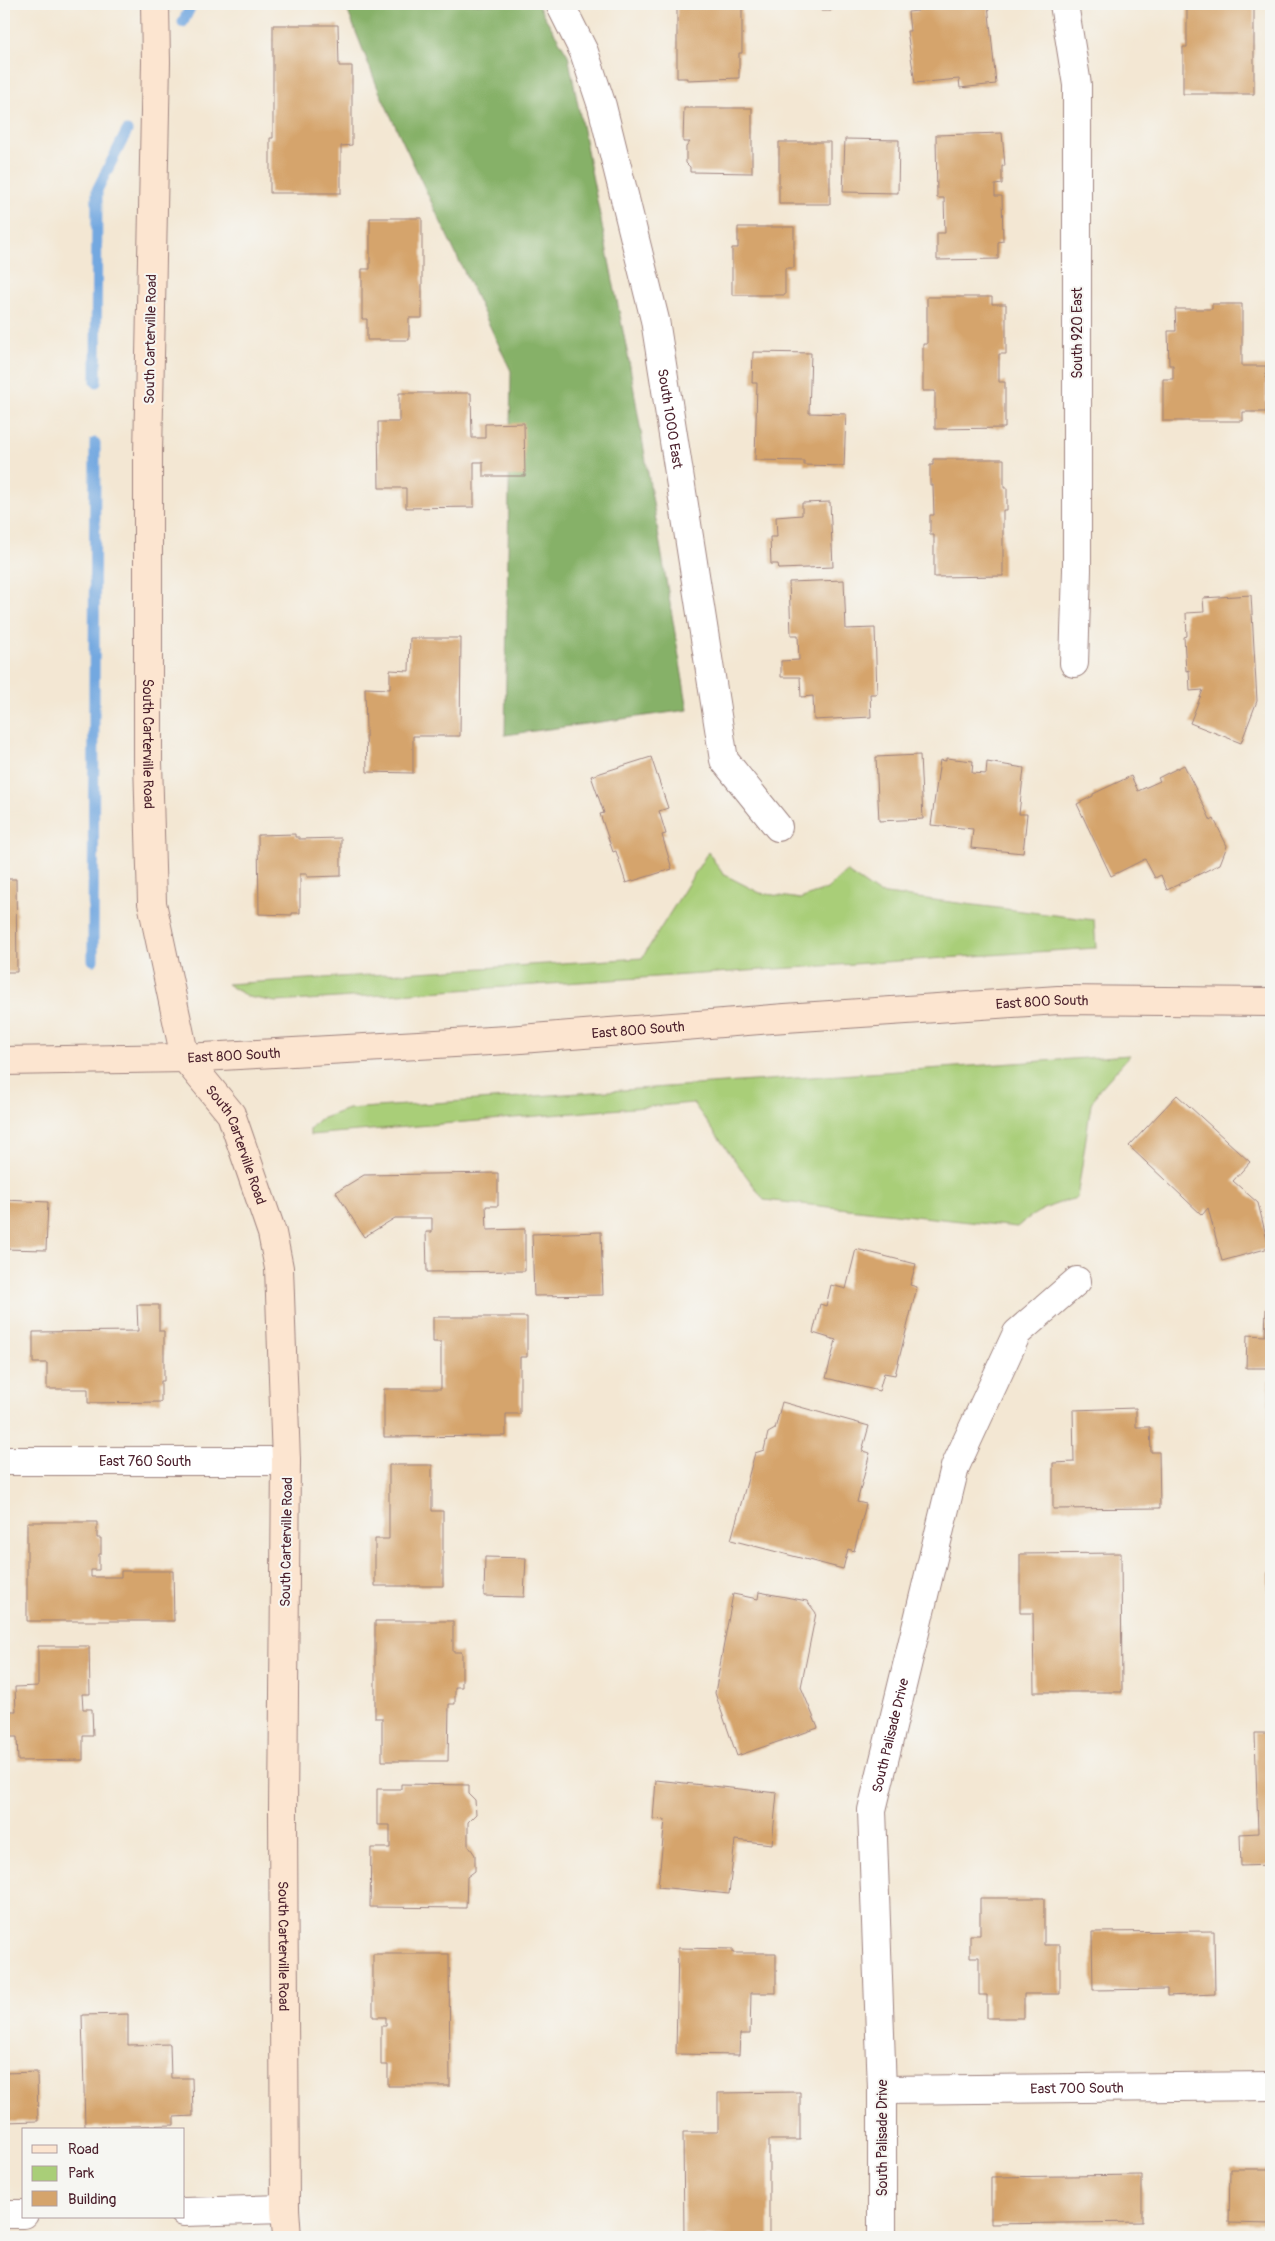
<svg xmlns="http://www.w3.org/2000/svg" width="1275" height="2241" viewBox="0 0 1275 2241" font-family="Pangolin,sans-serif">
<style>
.green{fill:#a9ce78;stroke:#7a7652}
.forest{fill:#86b168;stroke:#68684a}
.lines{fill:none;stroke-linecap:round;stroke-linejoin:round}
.stream{stroke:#73a8e0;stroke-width:11}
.building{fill:#d5a46c}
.street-casing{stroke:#9e837f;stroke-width:30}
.secondary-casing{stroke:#9e837f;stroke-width:30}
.street{stroke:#fff;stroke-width:28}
.secondary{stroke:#fce5d0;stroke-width:28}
.labels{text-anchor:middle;stroke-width:4;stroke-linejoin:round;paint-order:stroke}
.street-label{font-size:14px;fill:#4a1f2b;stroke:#f6f6f2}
</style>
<rect width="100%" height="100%" fill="#f6f6f2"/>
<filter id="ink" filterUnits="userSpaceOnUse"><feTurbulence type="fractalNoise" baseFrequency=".02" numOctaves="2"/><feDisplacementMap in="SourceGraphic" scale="10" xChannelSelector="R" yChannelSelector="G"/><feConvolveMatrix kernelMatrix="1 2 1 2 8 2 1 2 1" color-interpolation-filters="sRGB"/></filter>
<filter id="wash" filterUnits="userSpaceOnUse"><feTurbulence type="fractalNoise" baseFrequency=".0096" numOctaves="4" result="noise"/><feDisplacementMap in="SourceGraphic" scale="20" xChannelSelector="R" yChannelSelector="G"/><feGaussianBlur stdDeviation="1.12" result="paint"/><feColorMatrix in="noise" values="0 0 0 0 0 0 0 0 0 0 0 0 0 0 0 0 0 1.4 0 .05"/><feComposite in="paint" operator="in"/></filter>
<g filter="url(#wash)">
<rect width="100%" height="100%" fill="#f3e7d3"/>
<path class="green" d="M 708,852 L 723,874 L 760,893 L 800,899 L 827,889 L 846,871 L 878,893 L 1094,920 L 1096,948 L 276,1002 L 248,997 L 227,984 L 642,958 Z
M 1130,1055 L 1099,1090 L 1091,1104 L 1077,1198 C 1053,1204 1035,1211 1017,1227 L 764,1200 L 693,1103 L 310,1135 L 310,1129 L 318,1120 L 348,1109 Z"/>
<path class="forest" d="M 345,4 L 537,4 L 568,55 L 629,361 L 688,710 L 505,735 L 511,371 L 379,91 Z"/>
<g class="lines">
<path class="stream" d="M 183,22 L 192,4
M 96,382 L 97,190 L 127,131
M 93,960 L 95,443"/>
</g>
<g id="blocks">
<path class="building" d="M 677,4 L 742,4 L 742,53 L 739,53 L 739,78 L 687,80 L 687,78 L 677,78 Z
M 790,4 L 852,4 L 853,8 L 831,8 L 831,11 L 821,11 L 821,9 L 790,9 Z
M 917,4 L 988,4 L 996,84 L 960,88 L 959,79 L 915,83 L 907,31 L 910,31 L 908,12 L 918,11 Z
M 1181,4 L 1254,4 L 1254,94 L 1183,94 L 1183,47 L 1187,47 L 1187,6 L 1181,6 Z
M 273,25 L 338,25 L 339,66 L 352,66 L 352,145 L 341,146 L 341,193 L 270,193 L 270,138 L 273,138 Z
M 684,108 L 752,108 L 752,173 L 690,172 L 690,167 L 686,163 L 686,147 L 690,142 L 683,142 Z
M 1002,133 L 1005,166 L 1002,166 L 1002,184 L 995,185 L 995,196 L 1002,196 L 1003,241 L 998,242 L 998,259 L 937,260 L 937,233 L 945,233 L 944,198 L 937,198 L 936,135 Z
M 845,139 L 899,140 L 898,193 L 843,192 Z
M 779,142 L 830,142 L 830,204 L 779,204 Z
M 370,218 L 422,218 L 422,318 L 409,318 L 409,340 L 367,340 L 367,319 L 362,319 L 362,269 L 370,269 Z
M 738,227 L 794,227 L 794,268 L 785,268 L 785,295 L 732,295 L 732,248 L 738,248 Z
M 927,297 L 992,297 L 992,304 L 1006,304 L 1006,354 L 999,354 L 999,382 L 1005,382 L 1005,428 L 935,429 L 935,391 L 923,391 L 923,344 L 927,344 Z
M 1212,304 L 1242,304 L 1242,366 L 1266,366 L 1266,412 L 1243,412 L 1243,421 L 1163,421 L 1163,379 L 1173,379 L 1173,365 L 1169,365 L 1168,331 L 1176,331 L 1175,309 L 1212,309 Z
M 753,352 L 811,353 L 809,413 L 846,414 L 844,466 L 804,465 L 804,461 L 755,460 L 757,383 L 752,383 Z
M 399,393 L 471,393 L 472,438 L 485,438 L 485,424 L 524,423 L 525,476 L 483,476 L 483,462 L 474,462 L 474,507 L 406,508 L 406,488 L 379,488 L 378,422 L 399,422 Z
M 933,459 L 1004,459 L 1004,488 L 1007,488 L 1007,510 L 1003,510 L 1003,576 L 934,577 L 934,535 L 930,535 L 930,515 L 934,515 L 933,485 L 930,485 L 930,465 L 933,465 Z
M 830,502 L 833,567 L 779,569 L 778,564 L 771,564 L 770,537 L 777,537 L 776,517 L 802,515 L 802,503 Z
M 844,580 L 846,629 L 875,628 L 877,694 L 870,694 L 871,717 L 814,720 L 813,696 L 801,697 L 800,677 L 781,677 L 781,661 L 799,660 L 798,635 L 791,635 L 789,582 Z
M 1251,595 L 1257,701 L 1241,743 L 1190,723 L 1203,690 L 1190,691 L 1189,670 L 1186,671 L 1184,637 L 1187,636 L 1186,613 L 1204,612 L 1203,598 Z
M 410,638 L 461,638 L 460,736 L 413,736 L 413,773 L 367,772 L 365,688 L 390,689 L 390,670 L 409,671 Z
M 920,755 L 923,819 L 879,821 L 876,757 Z
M 651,757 L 668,808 L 659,811 L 666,834 L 662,835 L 672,869 L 626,883 L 616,851 L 613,852 L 600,814 L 604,813 L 591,776 Z
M 946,758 L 973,761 L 972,773 L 986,774 L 987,762 L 1024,768 L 1019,814 L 1027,814 L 1023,853 L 971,848 L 973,829 L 931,825 L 940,760 L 946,761 Z
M 1184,765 L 1211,821 L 1214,819 L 1227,846 L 1220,864 L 1167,890 L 1161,875 L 1155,878 L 1145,859 L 1111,876 L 1077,804 L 1093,796 L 1093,794 L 1131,776 L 1138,791 L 1160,781 L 1158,778 Z
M 295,834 L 295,837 L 299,837 L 299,839 L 341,838 L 341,876 L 307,877 L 307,874 L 300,874 L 300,913 L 292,913 L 292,915 L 259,914 L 258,835 Z
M 4,879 L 16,879 L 17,972 L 4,972 Z
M 1177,1095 L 1250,1162 L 1233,1181 L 1258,1203 L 1269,1248 L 1222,1261 L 1208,1208 L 1202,1215 L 1129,1146 Z
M 498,1173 L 498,1206 L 486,1206 L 487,1230 L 525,1229 L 525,1271 L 427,1272 L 426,1232 L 432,1232 L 432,1218 L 395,1218 L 364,1237 L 336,1192 L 364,1175 Z
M 4,1200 L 48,1202 L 46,1250 L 4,1249 Z
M 601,1232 L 603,1295 L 534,1296 L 532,1234 Z
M 856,1249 L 916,1264 L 910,1285 L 917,1287 L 895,1375 L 884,1373 L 879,1391 L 826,1378 L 836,1340 L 813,1333 L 820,1304 L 826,1306 L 831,1285 L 846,1289 Z
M 137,1305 L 159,1305 L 159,1331 L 164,1331 L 164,1381 L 161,1381 L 161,1402 L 88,1403 L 88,1389 L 47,1389 L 47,1363 L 33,1363 L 33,1332 L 138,1331 Z
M 1266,1309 L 1271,1309 L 1271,1368 L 1246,1368 L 1247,1335 L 1265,1336 Z
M 433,1317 L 527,1317 L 527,1357 L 520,1357 L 520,1414 L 506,1414 L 506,1436 L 384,1437 L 384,1389 L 441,1389 L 441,1342 L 433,1342 Z
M 1268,1381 L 1271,1381 L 1271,1419 L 1268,1419 Z
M 782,1402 L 869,1426 L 862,1451 L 870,1453 L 857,1502 L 866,1504 L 854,1551 L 848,1549 L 843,1569 L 731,1540 L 755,1453 L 764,1450 L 768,1433 L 775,1429 Z
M 1136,1408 L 1136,1427 L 1150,1427 L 1151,1452 L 1159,1452 L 1160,1508 L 1053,1509 L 1053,1463 L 1074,1462 L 1073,1410 Z
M 389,1465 L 432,1465 L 432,1511 L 443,1511 L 443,1586 L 375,1586 L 375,1539 L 389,1539 Z
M 27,1522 L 97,1522 L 97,1538 L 101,1538 L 101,1554 L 99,1554 L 99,1570 L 91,1570 L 91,1577 L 121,1577 L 121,1571 L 173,1571 L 174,1621 L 27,1621 Z
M 1121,1553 L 1122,1692 L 1034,1692 L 1033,1613 L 1020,1613 L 1020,1554 Z
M 485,1557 L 526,1558 L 524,1597 L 484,1596 Z
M 1268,1572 L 1271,1572 L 1271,1665 L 1270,1665 Z
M 759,1592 L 807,1601 L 816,1613 L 801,1687 L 818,1728 L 737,1756 L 715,1693 L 733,1594 L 758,1599 Z
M 375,1621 L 453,1621 L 453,1652 L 462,1652 L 462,1687 L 455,1687 L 455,1704 L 449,1704 L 448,1761 L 382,1761 L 382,1718 L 375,1718 Z
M 38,1646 L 89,1646 L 90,1694 L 82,1694 L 83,1709 L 92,1709 L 93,1736 L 83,1736 L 83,1760 L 18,1761 L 17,1737 L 11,1737 L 4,1731 L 4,1717 L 11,1711 L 16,1711 L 15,1687 L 38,1686 Z
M 1255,1733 L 1271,1733 L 1271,1865 L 1241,1866 L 1240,1834 L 1258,1833 Z
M 656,1780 L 777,1793 L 772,1844 L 735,1840 L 729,1894 L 658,1887 L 665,1820 L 653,1819 Z
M 401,1784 L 469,1785 L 469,1794 L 475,1800 L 476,1814 L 468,1822 L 468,1845 L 475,1855 L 475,1871 L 467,1877 L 466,1908 L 370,1907 L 371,1848 L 390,1848 L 390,1825 L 377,1825 L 377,1789 L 401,1789 Z
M 980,1898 L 1044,1898 L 1044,1945 L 1060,1945 L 1060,1994 L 1024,1994 L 1024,2018 L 987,2018 L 987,1995 L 979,1995 L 979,1957 L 970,1957 L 970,1935 L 980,1935 Z
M 1214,1931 L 1215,1994 L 1167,1996 L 1167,1989 L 1093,1990 L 1092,1932 Z
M 678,1948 L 733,1949 L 733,1953 L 776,1953 L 776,1993 L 751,1993 L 750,2034 L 740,2034 L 739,2055 L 676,2054 Z
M 373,1954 L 449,1954 L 450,2086 L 388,2086 L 388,2065 L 381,2065 L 381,2026 L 386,2026 L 386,2017 L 373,2017 Z
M 128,2014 L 128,2045 L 170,2044 L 171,2078 L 192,2078 L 193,2116 L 174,2117 L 174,2125 L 85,2127 L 82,2015 Z
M 37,2072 L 38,2121 L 4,2122 L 4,2073 Z
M 800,2092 L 800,2140 L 769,2140 L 769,2237 L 684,2237 L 683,2132 L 718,2132 L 718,2093 Z
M 1230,2169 L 1271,2169 L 1271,2224 L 1229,2223 Z
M 1142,2175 L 1142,2222 L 991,2224 L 991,2177 Z"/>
</g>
</g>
<g filter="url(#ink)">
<use href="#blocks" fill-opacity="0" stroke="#9e837f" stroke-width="1"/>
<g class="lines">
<defs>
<g id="street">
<path id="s1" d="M 560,4 L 584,52 L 602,106 L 655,320 L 724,760 L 778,827"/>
<path d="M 1064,4 L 1077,85 L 1077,570 L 1074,663"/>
<path id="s2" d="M 4,1461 L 286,1461"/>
<path id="s3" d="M 882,2090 L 1271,2086"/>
<path d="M 184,2212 L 285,2209"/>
<path d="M 4,2214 L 24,2214"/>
<path id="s4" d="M 882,2237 L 882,2090 L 872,1810 L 955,1467 L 1017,1333 L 1077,1281"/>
</g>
<g id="secondary">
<path id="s5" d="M 155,4 L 156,62 L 148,454 L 148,761 L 152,903 L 185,1058 L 231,1114 L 272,1233 L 279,1268 L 286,1461 L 283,1811 L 285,2209 L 287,2237"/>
<path id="s6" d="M 4,1061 L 185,1058 L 508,1040 L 785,1018 L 1058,1000 L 1271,1002"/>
</g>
</defs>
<use href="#street" class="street-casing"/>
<use href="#secondary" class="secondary-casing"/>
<use href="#street" class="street"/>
<use href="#secondary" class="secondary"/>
</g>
</g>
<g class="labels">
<g class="street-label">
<text transform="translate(1077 333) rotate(-90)" y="5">South 920 East</text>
<text transform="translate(150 339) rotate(-89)" y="5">South Carterville Road</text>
<text dy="5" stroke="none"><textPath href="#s1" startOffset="431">South 1000 East</textPath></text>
<text dy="5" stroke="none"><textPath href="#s5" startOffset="740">South Carterville Road</textPath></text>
<text dy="5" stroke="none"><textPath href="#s6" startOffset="1040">East 800 South</textPath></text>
<text dy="5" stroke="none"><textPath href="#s6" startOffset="635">East 800 South</textPath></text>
<text dy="5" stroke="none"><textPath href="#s6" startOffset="230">East 800 South</textPath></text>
<text dy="5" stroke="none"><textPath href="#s5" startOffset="1160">South Carterville Road</textPath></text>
<text dy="5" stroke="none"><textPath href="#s2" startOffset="141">East 760 South</textPath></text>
<text transform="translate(286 1542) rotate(-89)" y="5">South Carterville Road</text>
<text dy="5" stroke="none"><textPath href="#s4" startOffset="504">South Palisade Drive</textPath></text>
<text dy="5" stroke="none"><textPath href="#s5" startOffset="1970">South Carterville Road</textPath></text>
<text dy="5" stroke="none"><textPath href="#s3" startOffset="195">East 700 South</textPath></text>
<text transform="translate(882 2138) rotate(-90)" y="5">South Palisade Drive</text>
</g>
</g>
<rect width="1275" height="2241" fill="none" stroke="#f6f6f2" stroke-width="20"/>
<rect x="22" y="2128" width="162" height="90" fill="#f6f6f2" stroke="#b1a0a2"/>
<rect x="32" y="2145" width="25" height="8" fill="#fce5d0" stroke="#b1a0a2"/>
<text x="68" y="2154" font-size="15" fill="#4a1f2b">Road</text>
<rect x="32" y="2166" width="25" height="15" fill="#a9ce78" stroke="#b1a0a2"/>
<text x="68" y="2178" font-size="15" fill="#4a1f2b">Park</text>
<rect x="32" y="2191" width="25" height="15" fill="#d5a46c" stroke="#b1a0a2"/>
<text x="68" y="2204" font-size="15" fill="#4a1f2b">Building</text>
</svg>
